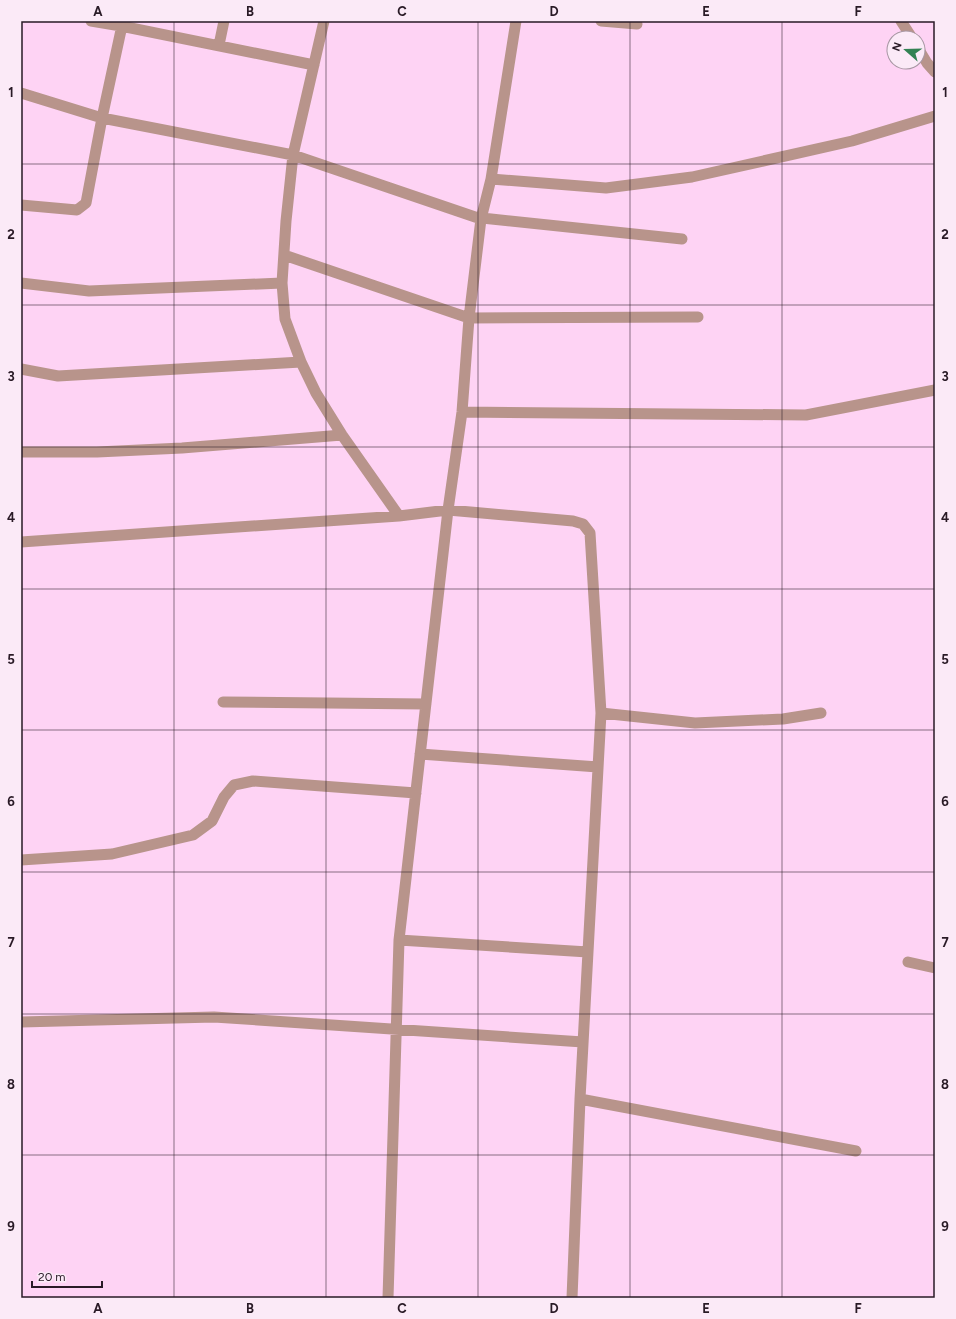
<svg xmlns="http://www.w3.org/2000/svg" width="956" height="1319" viewBox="0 0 956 1319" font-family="Figtree,sans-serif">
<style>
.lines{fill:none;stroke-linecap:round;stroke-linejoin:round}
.minor{stroke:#b8948b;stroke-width:11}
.tertiary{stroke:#b8948b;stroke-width:11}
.grid{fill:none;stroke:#291a26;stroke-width:1;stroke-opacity:0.55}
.neatline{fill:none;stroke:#291a26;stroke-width:1.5}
.grid-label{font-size:13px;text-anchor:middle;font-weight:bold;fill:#291a26}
</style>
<rect width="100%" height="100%" fill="#fed3f4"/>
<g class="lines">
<path class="minor" d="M 91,21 L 121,26 L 314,65
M 324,21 L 293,155 L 286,221 L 282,283 L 285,319 L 301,362 L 316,393 L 342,435 L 399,516
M 601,21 L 637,24
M 219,45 L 224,21
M 21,93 L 102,118 L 293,155 L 481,219
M 491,179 L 606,188 L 692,177 L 852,141 L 935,116
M 21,205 L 77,210 L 86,203 L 102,118 L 123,21
M 482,218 L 682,239
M 284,255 L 469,318 L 698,317
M 21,283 L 89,291 L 282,283
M 21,369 L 58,376 L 301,362
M 462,412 L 806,415 L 935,390
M 21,452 L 97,452 L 182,448 L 342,435
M 21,542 L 399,516 L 448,510 L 573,521 L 583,524 L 590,533 L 601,713 L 580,1099 L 572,1298
M 223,702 L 426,704
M 601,713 L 695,723 L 783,719 L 821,713
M 420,754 L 598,767
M 21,860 L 112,854 L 193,835 L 212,821 L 224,797 L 234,785 L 253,781 L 416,793
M 399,940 L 588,952
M 908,962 L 935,968
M 21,1022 L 214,1017 L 583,1042
M 580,1099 L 856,1151
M 388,1298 L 399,940 L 448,510 L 462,412 L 469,318 L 481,219 L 491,179 L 516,21"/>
<path class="tertiary" d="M 901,21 L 912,38
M 918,48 L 927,63 L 935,72"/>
</g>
<path class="grid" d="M 174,21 L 174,1298M 326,21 L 326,1298M 478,21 L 478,1298M 630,21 L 630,1298M 782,21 L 782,1298M 21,164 L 935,164M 21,305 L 935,305M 21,447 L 935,447M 21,589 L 935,589M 21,730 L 935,730M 21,872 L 935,872M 21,1014 L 935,1014M 21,1155 L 935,1155"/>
<rect width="956" height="1319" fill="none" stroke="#fbeaf7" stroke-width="44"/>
<g transform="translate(906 50) rotate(290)"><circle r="19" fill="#fbeaf7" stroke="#a797a3"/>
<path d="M0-3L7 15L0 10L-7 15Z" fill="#328253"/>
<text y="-6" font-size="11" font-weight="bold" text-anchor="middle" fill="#291a26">N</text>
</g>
<path d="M32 1281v6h70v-6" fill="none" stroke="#291a26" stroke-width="2"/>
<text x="38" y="1281" font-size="12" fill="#291a26" stroke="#fbeaf7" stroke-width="3" paint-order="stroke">20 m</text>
<rect x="22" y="22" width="912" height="1275" class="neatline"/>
<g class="grid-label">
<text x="98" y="16">A</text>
<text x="250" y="16">B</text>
<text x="402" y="16">C</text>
<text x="554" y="16">D</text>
<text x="706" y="16">E</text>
<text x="858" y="16">F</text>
<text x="11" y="97">1</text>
<text x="945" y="97">1</text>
<text x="11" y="239">2</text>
<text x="945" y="239">2</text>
<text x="11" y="381">3</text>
<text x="945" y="381">3</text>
<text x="11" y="522">4</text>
<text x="945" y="522">4</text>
<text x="11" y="664">5</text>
<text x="945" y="664">5</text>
<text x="11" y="806">6</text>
<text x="945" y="806">6</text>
<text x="11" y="947">7</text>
<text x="945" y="947">7</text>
<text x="11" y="1089">8</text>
<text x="945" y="1089">8</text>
<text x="11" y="1231">9</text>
<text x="945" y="1231">9</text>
<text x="98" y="1313">A</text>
<text x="250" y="1313">B</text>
<text x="402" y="1313">C</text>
<text x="554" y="1313">D</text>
<text x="706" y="1313">E</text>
<text x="858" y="1313">F</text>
</g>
</svg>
